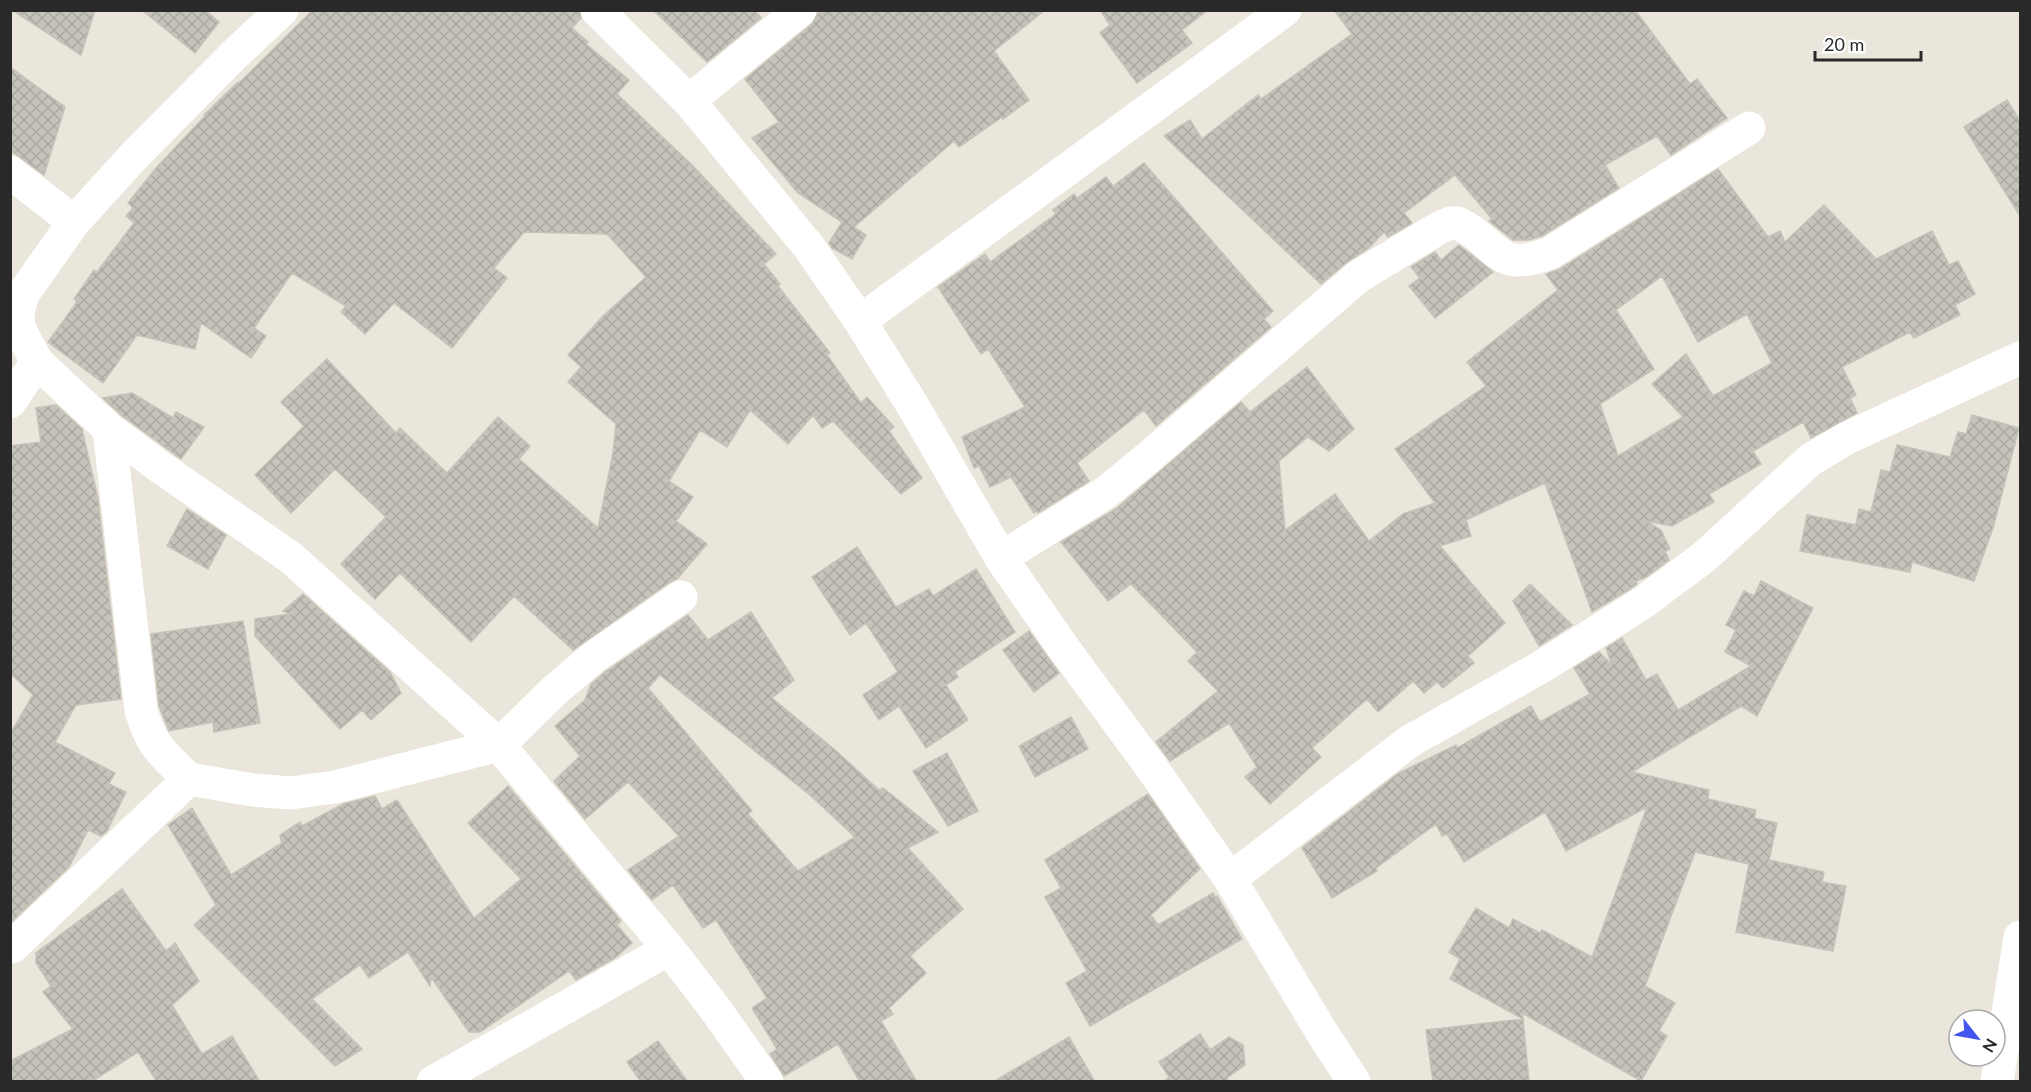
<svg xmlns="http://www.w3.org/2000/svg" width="2031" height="1092" viewBox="0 0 2031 1092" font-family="Lato,sans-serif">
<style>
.building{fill:url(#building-cross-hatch);stroke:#c6c2b6;stroke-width:1.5;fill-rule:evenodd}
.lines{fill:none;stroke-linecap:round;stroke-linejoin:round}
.minor{stroke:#fff;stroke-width:33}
</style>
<defs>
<pattern id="building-cross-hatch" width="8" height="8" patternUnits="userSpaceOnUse" patternTransform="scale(1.5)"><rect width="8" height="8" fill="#c6c3bc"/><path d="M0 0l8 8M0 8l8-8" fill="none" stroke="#aaa8a2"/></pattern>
</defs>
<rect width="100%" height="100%" fill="#ebe6dc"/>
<path class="building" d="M 12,10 L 95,10 L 81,55 Z
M 142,10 L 205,10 L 219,22 L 195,53 Z
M 313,10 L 579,10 L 581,18 L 572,28 L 588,42 L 586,44 L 629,80 L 617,94 L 692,165 L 776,254 L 764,264 L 780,284 L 778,286 L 830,353 L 827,355 L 861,403 L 867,397 L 894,427 L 889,431 L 922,478 L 901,494 L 833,421 L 822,428 L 813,415 L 788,444 L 750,410 L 727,447 L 700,430 L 669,481 L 693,497 L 676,521 L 707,544 L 677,579 L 670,582 L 573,650 L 514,596 L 471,642 L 400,573 L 375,599 L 341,564 L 386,517 L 335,469 L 291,513 L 255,475 L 304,426 L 281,402 L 327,359 L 396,433 L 400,428 L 447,473 L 498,417 L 530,446 L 519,459 L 598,528 L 613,453 L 616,424 L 568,382 L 581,367 L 568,355 L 602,317 L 646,277 L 607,234 L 524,232 L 494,268 L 507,278 L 452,348 L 394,303 L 365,334 L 341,312 L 346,306 L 292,273 L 254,328 L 266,336 L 251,358 L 201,323 L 195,349 L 137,335 L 103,383 L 48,342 L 77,302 L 74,299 L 94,270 L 97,272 L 134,223 L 126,216 L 133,208 L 128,203 L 157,167 L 205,116 L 204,115 L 238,82 L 239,83 Z
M 653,10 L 754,10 L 761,18 L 707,62 Z
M 822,10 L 1045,10 L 994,51 L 1029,100 L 1003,119 L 1002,117 L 959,147 L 954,141 L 854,227 L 866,235 L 852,259 L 832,248 L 829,243 L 842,222 L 798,193 L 752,138 L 779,122 L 745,79 L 812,24 L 818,13 Z
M 1100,10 L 1208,10 L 1182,30 L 1192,43 L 1137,83 L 1100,33 L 1110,25 Z
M 1334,10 L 1635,10 L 1690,84 L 1697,79 L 1727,118 L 1671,155 L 1657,136 L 1605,165 L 1619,188 L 1542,236 L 1528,240 L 1513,240 L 1489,221 L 1492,219 L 1455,175 L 1404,213 L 1412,223 L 1388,237 L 1384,232 L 1369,248 L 1347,262 L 1321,284 L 1164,136 L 1190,120 L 1202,139 L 1258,95 L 1261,99 L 1352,34 Z
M 10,67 L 65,107 L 44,175 L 10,150 Z
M 2007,100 L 2020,121 L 2020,216 L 1964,127 Z
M 1144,163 L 1273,311 L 1264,319 L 1271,327 L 1156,426 L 1144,410 L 1077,463 L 1089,481 L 1038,513 L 1037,511 L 1034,513 L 1011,477 L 990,487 L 979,466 L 974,468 L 962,437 L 1025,407 L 988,349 L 981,354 L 938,287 L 985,254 L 990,262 L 1056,214 L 1053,210 L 1074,194 L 1077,198 L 1106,177 L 1113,186 Z
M 1718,169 L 1768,237 L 1780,231 L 1785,242 L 1824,205 L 1876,259 L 1932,231 L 1949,265 L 1958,261 L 1975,294 L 1955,305 L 1960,315 L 1914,338 L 1910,332 L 1842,367 L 1856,395 L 1850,398 L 1857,413 L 1811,438 L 1803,422 L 1753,451 L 1761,464 L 1709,494 L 1714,502 L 1672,526 L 1646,521 L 1661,530 L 1670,549 L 1665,551 L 1669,560 L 1646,577 L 1636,581 L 1637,584 L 1630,589 L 1592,612 L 1545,483 L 1466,520 L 1471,536 L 1440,546 L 1505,623 L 1468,656 L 1474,663 L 1443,688 L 1437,682 L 1424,693 L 1413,681 L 1378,712 L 1367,699 L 1312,748 L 1321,757 L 1270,804 L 1245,777 L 1257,767 L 1229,723 L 1170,761 L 1156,742 L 1218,691 L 1188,661 L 1197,652 L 1131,584 L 1108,601 L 1061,542 L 1117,508 L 1241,402 L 1250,412 L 1307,367 L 1354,429 L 1329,451 L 1308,437 L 1279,461 L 1285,530 L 1335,494 L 1369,541 L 1403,514 L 1435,503 L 1395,449 L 1486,386 L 1467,362 L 1558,290 L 1546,274 L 1560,269 ZM 1662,276 L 1698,342 L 1747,314 L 1772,363 L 1713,396 L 1686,354 L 1652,384 L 1683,417 L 1618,456 L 1600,404 L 1654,369 L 1616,310 Z
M 1459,245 L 1493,272 L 1435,318 L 1409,286 L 1420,278 L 1411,267 L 1435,252 L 1441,260 Z
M 132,393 L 173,418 L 176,412 L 204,427 L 181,459 L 121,415 L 103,398 Z
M 56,405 L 82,429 L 98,499 L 121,699 L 76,705 L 55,742 L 115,773 L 109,784 L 126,792 L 107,831 L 101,836 L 88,830 L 69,867 L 10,923 L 10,734 L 33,695 L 10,673 L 10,446 L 41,442 L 36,408 Z
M 1972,415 L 2019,428 L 1993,528 L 1974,581 L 1912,562 L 1910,572 L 1800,551 L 1807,515 L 1856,525 L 1859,509 L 1871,512 L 1881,470 L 1890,472 L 1897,445 L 1950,457 L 1958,432 L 1966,434 Z
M 187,509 L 226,535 L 208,569 L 167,546 Z
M 857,547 L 896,607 L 929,589 L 933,596 L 976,569 L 1015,632 L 955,672 L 958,677 L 946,685 L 968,720 L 926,748 L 899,706 L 879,720 L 863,695 L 898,672 L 866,623 L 850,635 L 812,577 Z
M 1761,581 L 1813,608 L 1757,716 L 1741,706 L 1632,772 L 1709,790 L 1708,799 L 1756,810 L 1754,818 L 1777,823 L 1769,860 L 1824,872 L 1822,882 L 1846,886 L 1833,951 L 1736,932 L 1749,864 L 1695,852 L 1645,986 L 1675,1003 L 1659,1031 L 1667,1036 L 1641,1081 L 1522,1013 L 1523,1019 L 1450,979 L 1460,959 L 1449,952 L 1476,908 L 1509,928 L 1513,919 L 1540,933 L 1542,930 L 1592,957 L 1647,807 L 1566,851 L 1545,812 L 1464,862 L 1447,834 L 1442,836 L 1436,824 L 1376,868 L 1377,871 L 1332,898 L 1302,848 L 1399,773 L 1456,745 L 1457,748 L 1531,706 L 1540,722 L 1590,694 L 1574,668 L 1599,652 L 1612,665 L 1606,648 L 1622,638 L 1646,680 L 1657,674 L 1678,710 L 1751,666 L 1725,652 L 1736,630 L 1726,625 L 1744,591 L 1754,596 Z
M 1530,584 L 1572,625 L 1539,646 L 1513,601 Z
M 303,594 L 390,672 L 401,693 L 371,720 L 362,710 L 340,729 L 255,636 L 255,619 L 290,614 L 283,611 Z
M 751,612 L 794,680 L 772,698 L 835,750 L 879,790 L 883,788 L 938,832 L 908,848 L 963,909 L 910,956 L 926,973 L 889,1008 L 893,1014 L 881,1021 L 917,1082 L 860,1082 L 838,1044 L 784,1076 L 770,1054 L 777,1049 L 752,1008 L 767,998 L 716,920 L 703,928 L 673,885 L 652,900 L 628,870 L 679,836 L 628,782 L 585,819 L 554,781 L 580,756 L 555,726 L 585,700 L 591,684 L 605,672 L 688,615 L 708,640 ZM 660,675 L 810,795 L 855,837 L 798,871 L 748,814 L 752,811 L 648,688 Z
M 243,621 L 260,723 L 214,732 L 213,722 L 169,731 L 159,706 L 151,634 Z
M 1029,631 L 1059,673 L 1034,692 L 1003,650 Z
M 1071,717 L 1088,749 L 1035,777 L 1019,746 Z
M 947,753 L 978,811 L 948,826 L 913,771 Z
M 508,786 L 621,921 L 617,925 L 632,943 L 615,958 L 576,980 L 569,971 L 480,1032 L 469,1032 L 431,977 L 430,986 L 408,952 L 369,978 L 360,965 L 312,999 L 362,1049 L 335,1066 L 194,925 L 216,905 L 168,825 L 192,808 L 231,875 L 282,843 L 280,835 L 300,822 L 302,826 L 343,804 L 375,796 L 382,809 L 397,800 L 474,918 L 521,879 L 468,823 Z
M 1148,794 L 1200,869 L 1151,915 L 1158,925 L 1213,893 L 1215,897 L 1217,896 L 1242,939 L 1090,1026 L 1066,983 L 1087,971 L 1045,897 L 1061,888 L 1045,860 Z
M 122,889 L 166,951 L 175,943 L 199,981 L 172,1005 L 202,1054 L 232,1036 L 260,1082 L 157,1082 L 138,1052 L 91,1082 L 10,1082 L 10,1061 L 73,1029 L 43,992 L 51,986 L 36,963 L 36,953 Z
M 1523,1019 L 1529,1082 L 1433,1082 L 1426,1030 Z
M 1200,1034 L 1210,1050 L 1229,1037 L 1243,1045 L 1245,1065 L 1227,1078 L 1229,1082 L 1163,1082 L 1169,1077 L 1159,1062 Z
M 1069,1037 L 1095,1082 L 993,1082 Z
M 658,1041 L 688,1082 L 641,1082 L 627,1062 Z"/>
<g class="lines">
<path class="minor" d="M 282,10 L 234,55 L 134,156 L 74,222 L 23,294 L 18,312 L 19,328 L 37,362 L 109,429 L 160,467 L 290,557 L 499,745 L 669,949 L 713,1006 L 767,1082
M 597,10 L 689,101 L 809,247 L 860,321 L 913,406 L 1001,558 L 1065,650 L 1152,768 L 1230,879 L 1321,1031 L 1354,1082
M 689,101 L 800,10
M 10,172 L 74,222
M 860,321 L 1285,10
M 10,402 L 37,362
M 109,429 L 141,710 C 151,746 163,754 189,779
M 1001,558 L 1105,493 L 1149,457 L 1359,276 L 1439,228 L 1450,223 L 1458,223 C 1500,244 1494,274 1550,253 L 1749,128
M 1230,879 L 1410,741 L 1541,667 L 1641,604 L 1704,557 L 1810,460 L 1847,438 L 2020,358
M 12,947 L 189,779 L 253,790 L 291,793 L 335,787 L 499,745 L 555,690 L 594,657 L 681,597
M 433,1082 L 669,949
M 1997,1082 L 2020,937"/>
</g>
<rect width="2031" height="1092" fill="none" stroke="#292929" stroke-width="24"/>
<g transform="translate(1977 1038) rotate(121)"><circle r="28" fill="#ffffff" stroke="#a9a9a9" stroke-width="1.5"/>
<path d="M0-4.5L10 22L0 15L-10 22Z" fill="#4456f0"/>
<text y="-9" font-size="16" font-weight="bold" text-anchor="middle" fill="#292929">N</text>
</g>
<path d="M1815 51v9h106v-9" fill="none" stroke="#292929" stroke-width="3"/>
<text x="1824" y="51" font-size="18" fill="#292929" stroke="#ffffff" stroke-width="4.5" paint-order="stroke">20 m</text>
</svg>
